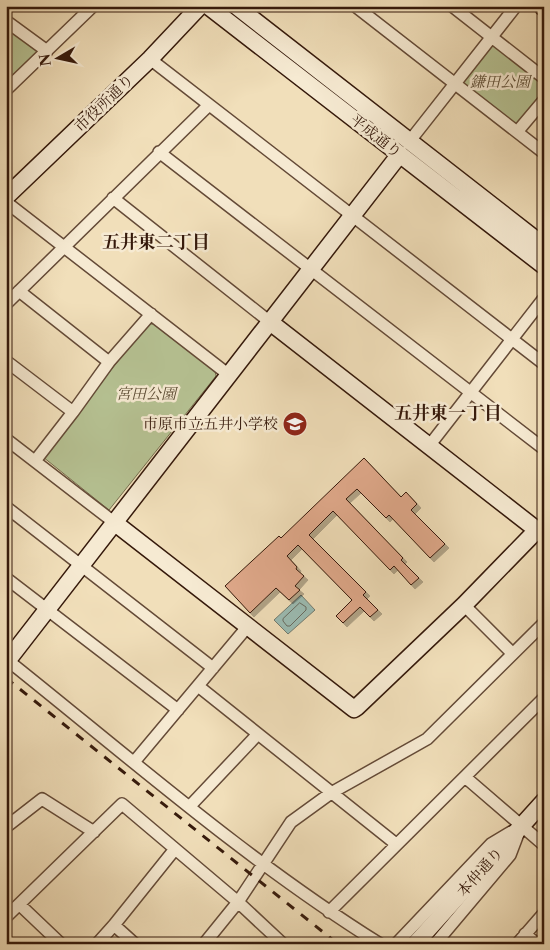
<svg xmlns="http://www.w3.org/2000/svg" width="550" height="950" viewBox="0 0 550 950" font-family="'Libre Caslon Text','Noto Serif JP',serif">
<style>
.green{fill:#b6c293;stroke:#766e4f}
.water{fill:#9bbcb3;stroke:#727b70}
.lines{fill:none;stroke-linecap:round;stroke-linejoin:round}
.shore{stroke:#686a5f;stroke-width:1}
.building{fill:#e0a98b;stroke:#35190b;filter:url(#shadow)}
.street-casing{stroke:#644a37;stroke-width:14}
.secondary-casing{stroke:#35190b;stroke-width:19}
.street{stroke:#f6ead2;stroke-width:11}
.secondary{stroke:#f6ead2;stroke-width:16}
.rail{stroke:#35190b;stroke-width:3;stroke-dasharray:9 9;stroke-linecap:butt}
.labels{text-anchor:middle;stroke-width:5;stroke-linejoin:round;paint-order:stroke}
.park-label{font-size:15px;font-style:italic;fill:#5c4c34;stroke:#f6ead2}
.street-label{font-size:15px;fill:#35190b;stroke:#f6ead2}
.poi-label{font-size:15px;fill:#35190b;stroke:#f6ead2;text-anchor:end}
.quarter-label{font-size:18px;font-weight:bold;fill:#35190b;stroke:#f6ead2}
</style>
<defs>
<filter id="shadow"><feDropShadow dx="4" dy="4" stdDeviation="0" flood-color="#0004"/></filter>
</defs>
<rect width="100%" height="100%" fill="#f1dfba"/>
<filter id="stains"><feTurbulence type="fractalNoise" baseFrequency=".004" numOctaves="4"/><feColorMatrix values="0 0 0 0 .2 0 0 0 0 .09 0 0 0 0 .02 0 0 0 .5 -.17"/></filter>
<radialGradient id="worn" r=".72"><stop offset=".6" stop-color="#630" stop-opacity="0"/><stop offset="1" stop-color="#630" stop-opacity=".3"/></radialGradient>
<path class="green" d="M 6,20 L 47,51 L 6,90 Z
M 496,45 L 544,84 L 544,90 L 518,122 L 513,124 L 462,86 L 462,82 L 489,47 Z
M 147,324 L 154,324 L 215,371 L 216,376 L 109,510 L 43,457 Z"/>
<path class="water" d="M 301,595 L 315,610 L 288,634 L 274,620 Z"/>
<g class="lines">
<path class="shore" d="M 300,603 L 306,607 L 306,610 L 290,626 L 287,626 L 283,621 L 283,619 Z"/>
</g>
<path class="building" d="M 364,458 L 401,497 L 406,492 L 417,504 L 411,510 L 445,544 L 430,558 L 389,515 L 386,518 L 357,489 L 346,499 L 403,558 L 401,560 L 419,578 L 411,585 L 394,566 L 390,570 L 333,511 L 309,535 L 366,592 L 363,595 L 378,610 L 370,617 L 360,607 L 343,623 L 336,616 L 352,600 L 298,545 L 287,556 L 297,567 L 296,569 L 304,576 L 295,586 L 300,590 L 289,600 L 276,588 L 250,613 L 225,586 L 279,536 L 281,538 Z"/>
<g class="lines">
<defs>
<path id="street" d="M 355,6 L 544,153
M 452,6 L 544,78
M 6,21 L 47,51
M 150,59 L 544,364
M 6,90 L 93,6
M 517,132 L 544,100
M 409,142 L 516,6
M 159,152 L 544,449
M 113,198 L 270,322
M 6,202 L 229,375
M 19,291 L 109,362
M 6,304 L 209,105
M 6,361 L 73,412
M 6,439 L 115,523
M 429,446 L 544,298
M 35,461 L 73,412 L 109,362 L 151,314
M 6,507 L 213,668
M 6,578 L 178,710
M 464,605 L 512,653
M 6,659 C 129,757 247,861 380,944
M 198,686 L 396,844
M 134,762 L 248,626
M 465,777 L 544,845
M 190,806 L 258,734
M 6,827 L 42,799 L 94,832
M 20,905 L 61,944
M 329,912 L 544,698
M 6,917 L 122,804 L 238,902 L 283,944
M 114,925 L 135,944
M 525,934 L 537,944
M 97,944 L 114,925 L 175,849
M 204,944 L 238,902 L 291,822 L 331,793 L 427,739 L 544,623
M 396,944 L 491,844 L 511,832
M 435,944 L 510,855 L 518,834
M 517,944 L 544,913"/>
<path id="secondary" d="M 208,6 L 544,266
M 236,6 L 544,246
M 542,6 L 544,8
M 6,197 L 150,59 L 200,6
M 115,523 L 354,709 L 357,707 L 464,605 L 537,530 L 270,322
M 8,660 L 400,154
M 415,944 L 544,801"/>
</defs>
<use href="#street" class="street-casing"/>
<use href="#secondary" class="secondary-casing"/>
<use href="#street" class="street"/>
<use href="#secondary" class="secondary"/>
<path class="rail" d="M 6,678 L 338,944"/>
</g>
<defs>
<symbol id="school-disc" viewBox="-11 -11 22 22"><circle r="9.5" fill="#8f2418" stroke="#f6ead2"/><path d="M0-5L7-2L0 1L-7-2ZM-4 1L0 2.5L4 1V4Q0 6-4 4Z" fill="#fff"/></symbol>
</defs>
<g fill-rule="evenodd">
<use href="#school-disc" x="281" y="410" width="28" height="28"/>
</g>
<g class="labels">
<g class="park-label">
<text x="500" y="87">鎌田公園</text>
<text x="146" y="399">宮田公園</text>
</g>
<g class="street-label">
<text transform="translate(104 103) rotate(-44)" y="5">市役所通り</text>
<text transform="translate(376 136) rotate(38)" y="5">平成通り</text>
<text transform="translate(480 872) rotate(-48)" y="5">本仲通り</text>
</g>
<g class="poi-label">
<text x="278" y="429">市原市立五井小学校</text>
</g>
<g class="quarter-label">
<text x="156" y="248">五井東二丁目</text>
<text x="448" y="419">五井東一丁目</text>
</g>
</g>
<rect width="550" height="950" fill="none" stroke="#f1dfba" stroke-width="25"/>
<rect x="8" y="8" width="535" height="935" fill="none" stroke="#35190b" stroke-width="2.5"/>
<rect x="12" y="12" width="525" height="925" fill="none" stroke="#35190b"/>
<g transform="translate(58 58) rotate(261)" stroke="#f6ead2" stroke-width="4" paint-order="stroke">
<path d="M0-4L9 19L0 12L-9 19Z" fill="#35190b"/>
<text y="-8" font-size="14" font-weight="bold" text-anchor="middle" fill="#35190b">N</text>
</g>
<rect width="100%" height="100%" filter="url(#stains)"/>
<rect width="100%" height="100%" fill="url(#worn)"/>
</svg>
